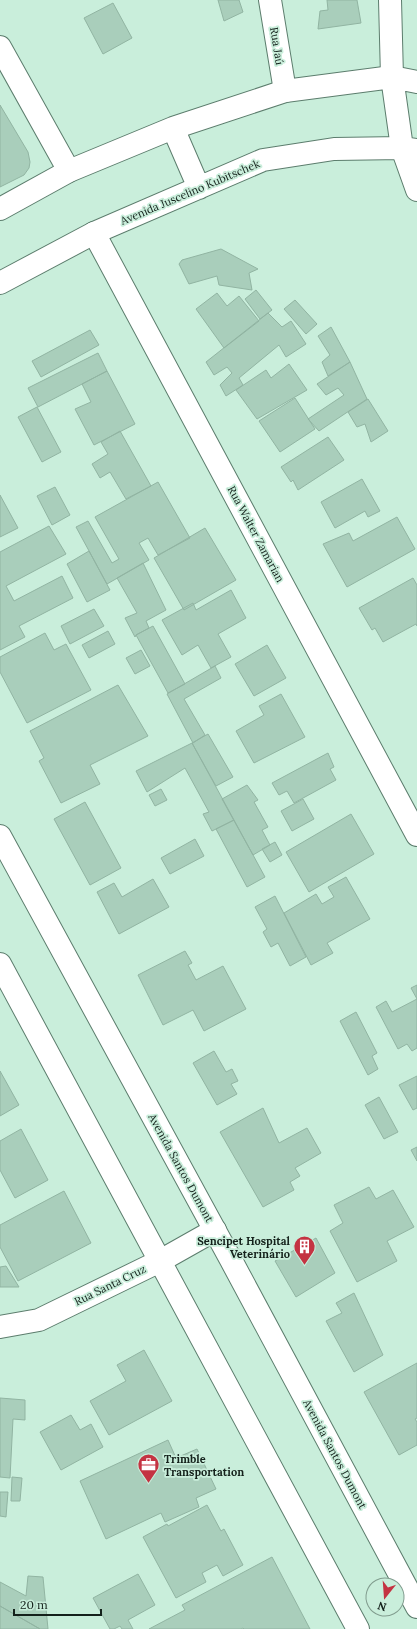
<svg xmlns="http://www.w3.org/2000/svg" width="417" height="1629" viewBox="0 0 417 1629" font-family="Lora,serif">
<style>
.building{fill:#a9cebb;stroke:#91b4a2}
.lines{fill:none;stroke-linecap:round;stroke-linejoin:round}
.street-casing{stroke:#5c7d6d;stroke-width:24}
.secondary-casing{stroke:#5c7d6d;stroke-width:24}
.primary-casing{stroke:#5c7d6d;stroke-width:24}
.highway-casing{stroke:#5c7d6d;stroke-width:24}
.street{stroke:#fff;stroke-width:22}
.secondary{stroke:#fff;stroke-width:22}
.primary{stroke:#fff;stroke-width:22}
.highway{stroke:#fff;stroke-width:22}
.labels{text-anchor:middle;stroke-width:3.5;stroke-linejoin:round;paint-order:stroke}
.street-label{font-size:11px;fill:#14211b;stroke:#c9eedb}
.poi-label{font-size:11px;font-weight:bold;fill:#14211b;stroke:#c9eedb;text-anchor:end}
</style>
<rect width="100%" height="100%" fill="#c9eedb"/>
<path class="building" d="M 218,0 L 239,0 L 243,12 L 224,21 Z
M 327,0 L 357,0 L 361,23 L 318,29 L 320,11 L 328,10 Z
M 113,3 L 132,38 L 103,54 L 84,18 Z
M 0,105 L 28,152 L 30,162 L 29,168 L 24,175 L 0,187 Z
M 221,249 L 258,269 L 249,273 L 252,290 L 219,285 L 217,276 L 189,284 L 179,264 L 182,260 Z
M 256,290 L 272,310 L 260,319 L 245,299 Z
M 217,293 L 227,306 L 239,296 L 259,321 L 224,348 L 196,309 Z
M 295,300 L 317,324 L 306,334 L 284,309 Z
M 268,313 L 282,327 L 291,321 L 306,344 L 286,357 L 279,345 L 239,378 L 243,385 L 226,396 L 220,385 L 232,373 L 227,367 L 214,375 L 206,362 Z
M 331,327 L 350,362 L 328,376 L 322,362 L 330,355 L 318,336 Z
M 90,330 L 99,345 L 41,377 L 32,361 Z
M 98,353 L 107,371 L 38,407 L 28,388 Z
M 350,362 L 367,399 L 319,431 L 308,419 L 344,395 L 338,388 L 326,395 L 317,384 Z
M 289,364 L 307,390 L 257,419 L 236,390 L 266,370 L 271,378 Z
M 107,371 L 135,424 L 94,445 L 75,409 L 91,402 L 82,384 Z
M 295,398 L 315,429 L 280,452 L 259,421 Z
M 368,399 L 388,431 L 371,442 L 365,424 L 357,427 L 348,412 Z
M 37,407 L 61,452 L 42,462 L 18,417 Z
M 120,431 L 151,486 L 126,499 L 110,472 L 100,478 L 92,464 L 108,454 L 101,442 Z
M 328,437 L 344,460 L 298,490 L 293,480 L 291,482 L 281,467 Z
M 362,479 L 380,511 L 368,517 L 365,511 L 335,528 L 321,502 Z
M 158,482 L 190,538 L 158,555 L 148,538 L 139,543 L 149,560 L 107,584 L 76,527 L 88,521 L 112,563 L 119,559 L 95,517 Z
M 55,487 L 70,515 L 52,525 L 37,496 Z
M 0,495 L 18,528 L 0,537 Z
M 397,517 L 415,549 L 347,587 L 323,544 L 349,533 L 353,541 Z
M 49,526 L 66,554 L 6,586 L 14,601 L 62,576 L 73,598 L 19,626 L 25,637 L 0,650 L 0,552 Z
M 205,528 L 236,580 L 184,610 L 154,558 Z
M 89,551 L 110,590 L 87,602 L 67,564 Z
M 143,563 L 166,610 L 146,621 L 149,628 L 136,635 L 135,637 L 125,618 L 137,613 L 117,578 Z
M 413,578 L 417,585 L 417,626 L 416,624 L 383,642 L 375,628 L 372,630 L 359,608 Z
M 231,590 L 246,618 L 218,634 L 231,657 L 211,668 L 198,645 L 182,655 L 162,620 L 193,603 L 196,610 Z
M 94,609 L 104,626 L 70,644 L 61,626 Z
M 153,626 L 185,684 L 168,693 L 136,635 Z
M 108,631 L 115,644 L 89,658 L 82,645 Z
M 45,633 L 54,650 L 66,644 L 91,690 L 27,723 L 0,672 L 0,657 Z
M 267,645 L 286,678 L 254,696 L 235,664 Z
M 141,650 L 150,666 L 135,674 L 126,658 Z
M 215,666 L 221,678 L 184,699 L 205,735 L 193,743 L 167,694 Z
M 118,685 L 148,736 L 90,765 L 100,784 L 61,803 L 39,761 L 44,758 L 30,731 Z
M 281,694 L 305,737 L 254,763 L 236,731 L 264,715 L 259,706 Z
M 208,734 L 233,777 L 216,786 L 192,743 Z
M 192,743 L 234,820 L 212,831 L 203,814 L 209,812 L 185,768 L 147,792 L 136,771 Z
M 328,753 L 334,767 L 330,769 L 336,780 L 294,803 L 287,791 L 279,795 L 272,783 Z
M 247,785 L 258,800 L 254,802 L 268,827 L 262,830 L 270,845 L 253,855 L 222,799 Z
M 161,789 L 167,800 L 155,806 L 149,795 Z
M 303,799 L 314,819 L 292,831 L 281,811 Z
M 85,802 L 121,868 L 90,885 L 54,819 Z
M 351,814 L 374,854 L 309,892 L 286,852 Z
M 234,820 L 265,877 L 247,887 L 216,829 Z
M 195,839 L 204,856 L 170,874 L 161,858 Z
M 275,842 L 282,855 L 270,862 L 262,849 Z
M 346,877 L 370,919 L 327,943 L 333,953 L 311,965 L 284,913 L 316,894 L 322,904 L 334,897 L 328,887 Z
M 153,879 L 169,907 L 119,934 L 97,892 L 114,883 L 122,897 Z
M 275,896 L 306,957 L 290,966 L 278,943 L 271,947 L 263,932 L 267,929 L 255,907 Z
M 185,951 L 192,963 L 188,965 L 196,980 L 223,966 L 246,1009 L 204,1031 L 193,1010 L 163,1025 L 138,975 Z
M 417,985 L 417,1048 L 412,1051 L 407,1044 L 398,1049 L 376,1007 L 386,1001 L 392,1012 L 417,999 L 411,988 Z
M 356,1012 L 377,1053 L 372,1056 L 378,1069 L 368,1075 L 340,1021 Z
M 214,1051 L 226,1072 L 232,1069 L 238,1081 L 231,1084 L 237,1094 L 217,1105 L 193,1063 Z
M 0,1071 L 19,1105 L 0,1116 Z
M 417,1076 L 417,1108 L 413,1110 L 399,1085 Z
M 379,1097 L 398,1132 L 384,1139 L 365,1105 Z
M 263,1108 L 279,1143 L 307,1128 L 321,1153 L 295,1168 L 300,1176 L 290,1182 L 294,1190 L 263,1207 L 220,1132 Z
M 21,1129 L 48,1180 L 15,1198 L 0,1170 L 0,1141 Z
M 417,1147 L 417,1161 L 411,1150 Z
M 369,1187 L 376,1199 L 393,1190 L 414,1227 L 387,1241 L 397,1261 L 357,1282 L 330,1231 L 343,1223 L 334,1205 Z
M 64,1191 L 91,1243 L 18,1281 L 0,1247 L 0,1225 Z
M 316,1238 L 335,1273 L 296,1297 L 275,1261 Z
M 6,1266 L 19,1287 L 0,1287 L 0,1267 Z
M 354,1293 L 383,1355 L 354,1372 L 326,1321 L 342,1313 L 336,1303 Z
M 144,1350 L 172,1401 L 109,1435 L 90,1401 L 126,1381 L 117,1365 Z
M 417,1363 L 417,1418 L 415,1419 L 417,1422 L 417,1445 L 399,1455 L 364,1392 Z
M 0,1398 L 25,1400 L 25,1420 L 13,1419 L 10,1478 L 0,1477 Z
M 71,1415 L 80,1430 L 91,1424 L 103,1447 L 61,1470 L 40,1432 Z
M 168,1440 L 176,1458 L 197,1449 L 216,1489 L 196,1498 L 199,1507 L 165,1522 L 161,1513 L 106,1539 L 80,1481 Z
M 12,1477 L 22,1478 L 20,1501 L 11,1501 Z
M 0,1492 L 8,1492 L 6,1517 L 0,1516 Z
M 207,1505 L 221,1531 L 224,1529 L 243,1565 L 223,1576 L 217,1565 L 202,1573 L 206,1582 L 176,1598 L 143,1537 L 167,1524 L 168,1526 Z
M 272,1557 L 310,1629 L 244,1629 L 243,1628 L 241,1629 L 149,1629 L 185,1610 L 182,1605 Z
M 138,1574 L 155,1605 L 128,1620 L 133,1629 L 122,1629 L 120,1626 L 114,1629 L 110,1629 L 93,1598 Z
M 28,1576 L 43,1577 L 48,1629 L 40,1629 L 0,1606 L 0,1582 L 26,1596 Z
M 0,1606 L 40,1629 L 0,1629 Z"/>
<g class="lines">
<defs>
<path id="street" d="M 270,0 L 285,91
M 0,47 L 69,171
M 94,233 L 417,835
M 0,1327 L 39,1320 L 160,1261 L 215,1230"/>
<path id="secondary" d="M 0,836 L 231,1260 L 417,1607
M 0,964 L 358,1629"/>
<path id="primary" d="M 392,77 L 402,148
M 173,128 L 199,188
M 0,209 L 69,171 L 173,128 L 285,91 L 392,77 L 417,82
M 0,283 L 94,233 L 263,160 L 334,149 L 402,148 L 417,150"/>
<path id="highway" d="M 390,0 L 392,77
M 402,148 L 417,190"/>
</defs>
<use href="#street" class="street-casing"/>
<use href="#secondary" class="secondary-casing"/>
<use href="#primary" class="primary-casing"/>
<use href="#highway" class="highway-casing"/>
<use href="#street" class="street"/>
<use href="#secondary" class="secondary"/>
<use href="#primary" class="primary"/>
<use href="#highway" class="highway"/>
</g>
<defs>
<symbol id="building-pin" viewBox="-11 -11 22 30"><path d="M0 17L-7.5 6A9.5 9.5 0 1 1 7.5 6Z" fill="#c43342" stroke="#c9eedb"/><path d="M-4-6H4V6H1V3H-1V6H-4ZM-2.5-4.3h1.7v1.8h-1.7ZM.8-4.3h1.7v1.8H.8ZM-2.5-1h1.7V.8h-1.7ZM.8-1h1.7V.8H.8Z" fill="#fff"/></symbol>
<symbol id="office-pin" viewBox="-11 -11 22 30"><path d="M0 17L-7.5 6A9.5 9.5 0 1 1 7.5 6Z" fill="#c43342" stroke="#c9eedb"/><path d="M-6-3h4V-5.5h4V-3h4V5H-6ZM-1-4.5V-3h2v-1.5ZM-6 0V1H6V0Z" fill="#fff"/></symbol>
</defs>
<g fill-rule="evenodd">
<use href="#building-pin" x="292" y="1234" width="25" height="34"/>
<use href="#office-pin" x="136" y="1452" width="25" height="34"/>
</g>
<g class="labels">
<g class="street-label">
<text transform="translate(277 46) rotate(81)" y="4">Rua Jaú</text>
<text transform="translate(190 192) rotate(-23)" y="4">Avenida Juscelino Kubitschek</text>
<text transform="translate(256 534) rotate(62)" y="4">Rua Walter Zamarian</text>
<text transform="translate(181 1168) rotate(61)" y="4">Avenida Santos Dumont</text>
<text transform="translate(110 1285) rotate(-26)" y="4">Rua Santa Cruz</text>
<text transform="translate(335 1454) rotate(62)" y="4">Avenida Santos Dumont</text>
</g>
<g class="poi-label">
<text x="290" y="1245">Sencipet Hospital<tspan x="290" dy="13">Veterinário</tspan></text>
<text x="164" y="1463" text-anchor="start">Trimble<tspan x="164" dy="13">Transportation</tspan></text>
</g>
</g>
<g transform="translate(385 1597) rotate(197)"><circle r="19" fill="#c9eedb" stroke="#819c8e"/>
<path d="M0-3L7 15L0 10L-7 15Z" fill="#c43342"/>
<text y="-6" font-size="11" font-weight="bold" text-anchor="middle" fill="#14211b">N</text>
</g>
<path d="M14 1609v6h87v-6" fill="none" stroke="#14211b" stroke-width="2"/>
<text x="20" y="1609" font-size="12" fill="#14211b" stroke="#c9eedb" stroke-width="3" paint-order="stroke">20 m</text>
</svg>
